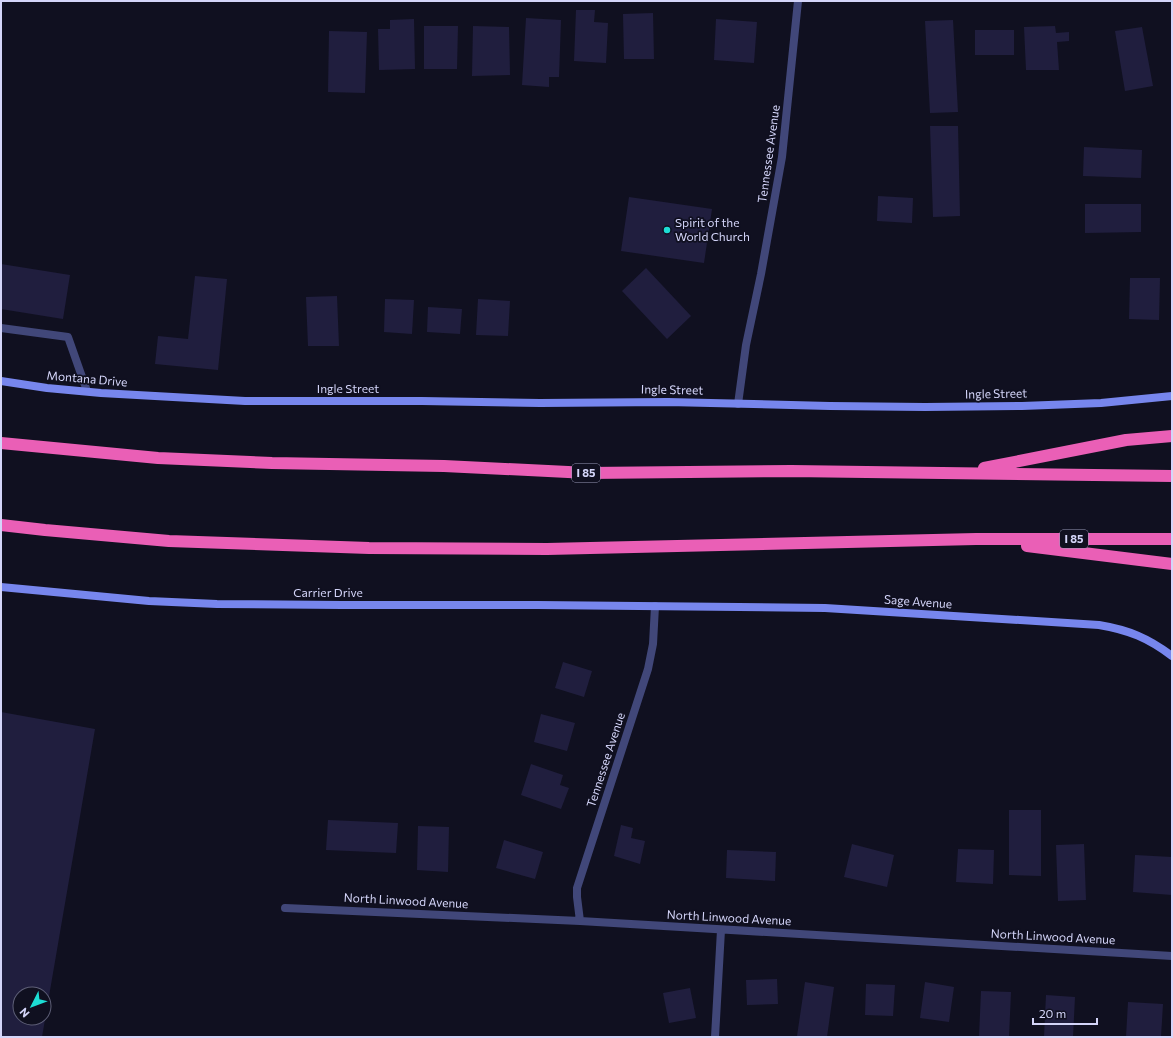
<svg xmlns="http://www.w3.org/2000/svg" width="1173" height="1038" viewBox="0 0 1173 1038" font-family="Commissioner,sans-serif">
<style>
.building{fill:#201e3e;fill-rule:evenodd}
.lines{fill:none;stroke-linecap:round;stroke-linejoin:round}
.lane{stroke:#414779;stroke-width:8}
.street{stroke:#414779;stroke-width:8}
.secondary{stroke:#7786ed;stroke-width:8}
.highway{stroke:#ea5fb6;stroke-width:12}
.poi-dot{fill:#1dddd4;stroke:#101020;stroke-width:1.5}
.labels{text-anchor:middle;stroke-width:3.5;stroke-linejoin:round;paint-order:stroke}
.shield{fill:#101020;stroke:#999ab8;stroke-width:1}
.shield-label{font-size:11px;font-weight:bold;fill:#d4d5f9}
.street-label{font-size:12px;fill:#d4d5f9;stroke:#101020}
.poi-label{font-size:12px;fill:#d4d5f9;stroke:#101020;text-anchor:start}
</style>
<rect width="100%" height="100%" fill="#101020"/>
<path class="building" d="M 576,10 L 595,10 L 594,22 L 608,23 L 606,63 L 574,61 Z
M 653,13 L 654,59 L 624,59 L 623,14 Z
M 526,18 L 561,20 L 559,77 L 549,77 L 549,87 L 522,85 Z
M 414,19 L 415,69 L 379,70 L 378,29 L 390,29 L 390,20 Z
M 716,19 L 757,22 L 754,63 L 714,60 Z
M 953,20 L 958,112 L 930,113 L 925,21 Z
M 424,26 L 458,26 L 457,69 L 424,69 Z
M 473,26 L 509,27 L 510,75 L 472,76 Z
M 1055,26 L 1056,33 L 1069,32 L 1069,41 L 1057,42 L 1059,70 L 1026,70 L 1024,27 Z
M 1142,27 L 1153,86 L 1125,91 L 1115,31 Z
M 975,30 L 1014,30 L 1014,55 L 975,55 Z
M 329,31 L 367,32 L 365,93 L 328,92 Z
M 930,126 L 958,126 L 960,216 L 933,217 Z
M 1084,147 L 1142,150 L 1141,178 L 1083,176 Z
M 878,196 L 913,198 L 912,223 L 877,221 Z
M 629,197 L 712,209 L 704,263 L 621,251 Z
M 1085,204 L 1141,204 L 1141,232 L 1085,233 Z
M 1,264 L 70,275 L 63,319 L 1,309 Z
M 646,268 L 691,316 L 667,339 L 622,291 Z
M 195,276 L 227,279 L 218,370 L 155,364 L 158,336 L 188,339 Z
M 1130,278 L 1160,278 L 1159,320 L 1129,319 Z
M 337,296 L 339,346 L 308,346 L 306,297 Z
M 385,299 L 414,300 L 412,334 L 384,332 Z
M 478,299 L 510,301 L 508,336 L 476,335 Z
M 428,307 L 462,309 L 460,334 L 427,332 Z
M 563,662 L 592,671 L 584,697 L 555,688 Z
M 1,712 L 95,729 L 42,1037 L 1,1037 ZM 20,994 L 44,994 L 44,1018 L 20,1018 Z
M 541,714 L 575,723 L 567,751 L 534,742 Z
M 531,764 L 563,775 L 560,785 L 569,788 L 561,809 L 521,795 Z
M 1009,810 L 1041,810 L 1041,876 L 1009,875 Z
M 328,820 L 398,823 L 396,853 L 326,850 Z
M 621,825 L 633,828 L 631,838 L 645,841 L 640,864 L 614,856 Z
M 418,826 L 449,827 L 448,872 L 417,870 Z
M 504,840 L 543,852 L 535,879 L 496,868 Z
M 852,844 L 894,855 L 887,887 L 844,877 Z
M 1084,844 L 1086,900 L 1058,901 L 1056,845 Z
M 958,849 L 994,850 L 993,884 L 956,882 Z
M 727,850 L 776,852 L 775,881 L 726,878 Z
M 1135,855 L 1172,857 L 1172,895 L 1133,892 Z
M 777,979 L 778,1004 L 747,1005 L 746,980 Z
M 805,982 L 834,987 L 827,1037 L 797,1036 Z
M 925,982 L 954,987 L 949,1022 L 920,1018 Z
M 866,984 L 895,985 L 893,1016 L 865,1015 Z
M 690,988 L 696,1018 L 669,1023 L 663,993 Z
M 981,991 L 1011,992 L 1009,1037 L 979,1037 Z
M 1046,995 L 1075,997 L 1073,1037 L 1044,1037 Z
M 1128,1002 L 1163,1004 L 1161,1037 L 1126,1037 Z"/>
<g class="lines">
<path class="lane" d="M 1,328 L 68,337 L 87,391"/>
<path class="street" d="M 738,404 L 746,345 L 761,274 L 782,157 L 798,1
M 285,908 L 580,921 L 1172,956
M 580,921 L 577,897 L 577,888 L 648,669 L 653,644 L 655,606
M 715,1037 L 721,930"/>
<path class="secondary" d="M 1,381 L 47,388 L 101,393 L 245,401 L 422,401 L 540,403 L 668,402 L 830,406 L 925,407 L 1022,406 L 1101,403 L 1172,396
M 1,587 L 149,601 L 217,604 L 342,605 L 538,605 L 825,608 L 1099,625 C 1129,630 1148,638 1172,656"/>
<path class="highway" d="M 1,443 L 158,458 L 272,463 L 444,466 L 588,473 L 791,471 L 1172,476
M 984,468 L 1126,440 L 1172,436
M 1,525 L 45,530 L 169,541 L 369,548 L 547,549 L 976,539 L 1172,539
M 1027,546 L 1172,564"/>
</g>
<circle class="poi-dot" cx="667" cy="230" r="4"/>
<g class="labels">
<g class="shield">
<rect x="572" y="464" width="28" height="18" rx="3"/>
<rect x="1060" y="530" width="28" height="18" rx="3"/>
</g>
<g class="shield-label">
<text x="586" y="477">I 85</text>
<text x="1074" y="543">I 85</text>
</g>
<g class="street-label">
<text transform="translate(769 154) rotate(-82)" y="4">Tennessee Avenue</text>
<text transform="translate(87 379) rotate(5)" y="4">Montana Drive</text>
<text x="348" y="393">Ingle Street</text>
<text transform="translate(672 390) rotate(1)" y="4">Ingle Street</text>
<text transform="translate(996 394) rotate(-1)" y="4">Ingle Street</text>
<text x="328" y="597">Carrier Drive</text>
<text transform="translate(918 602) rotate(4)" y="4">Sage Avenue</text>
<text transform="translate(606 760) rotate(-72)" y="4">Tennessee Avenue</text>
<text transform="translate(406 901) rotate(3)" y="4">North Linwood Avenue</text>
<text transform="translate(729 918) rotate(3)" y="4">North Linwood Avenue</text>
<text transform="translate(1053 937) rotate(3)" y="4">North Linwood Avenue</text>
</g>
<g class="poi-label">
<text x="675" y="227">Spirit of the<tspan x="675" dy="14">World Church</tspan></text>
</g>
</g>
<rect width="1173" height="1038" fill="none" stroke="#d4d5f9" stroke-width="4"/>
<g transform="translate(32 1006) rotate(228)"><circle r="19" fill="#101020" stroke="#5e5f77"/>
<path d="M0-3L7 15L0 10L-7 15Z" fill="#1dddd4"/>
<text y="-6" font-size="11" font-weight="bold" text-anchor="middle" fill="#d4d5f9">N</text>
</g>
<path d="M1033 1018v6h64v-6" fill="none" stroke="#d4d5f9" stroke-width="2"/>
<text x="1039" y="1018" font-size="12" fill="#d4d5f9" stroke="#101020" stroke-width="3" paint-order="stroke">20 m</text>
</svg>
